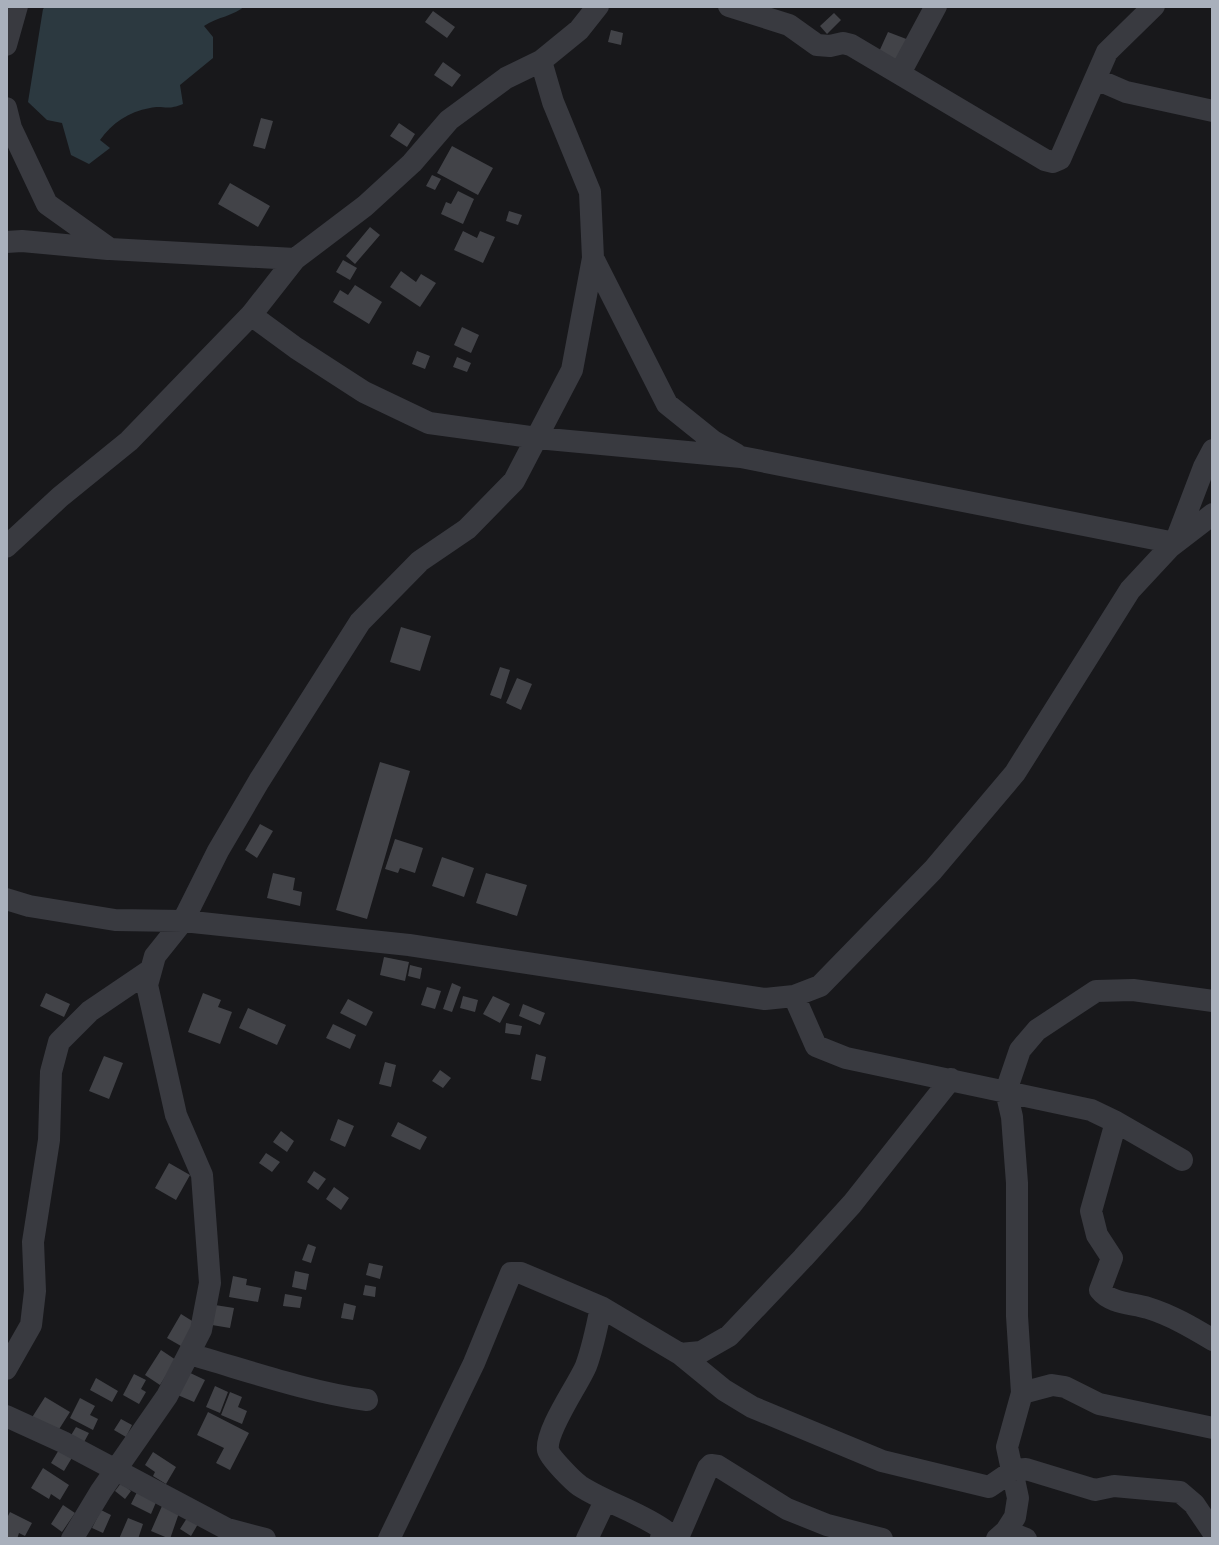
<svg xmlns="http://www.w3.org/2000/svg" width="1219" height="1545" viewBox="0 0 1219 1545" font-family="Quicksand,sans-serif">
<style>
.water{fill:#2c3940}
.building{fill:#424348}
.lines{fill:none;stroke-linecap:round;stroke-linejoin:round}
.street{stroke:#393a40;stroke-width:22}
</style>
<rect width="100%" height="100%" fill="#18181b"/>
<path class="water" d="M 46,6 L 245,6 C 234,16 217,17 204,26 L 213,37 L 213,58 L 180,85 L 183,104 C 166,111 164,105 150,108 C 128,112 112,123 100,140 L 110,148 L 89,164 L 71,155 L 62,123 L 47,120 L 28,102 L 43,9 Z"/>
<path class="building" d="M 433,11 L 455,27 L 447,38 L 425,22 Z
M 834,13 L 841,20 L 827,34 L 820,26 Z
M 611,30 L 623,33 L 621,45 L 608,42 Z
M 888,32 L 909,40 L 900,63 L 878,54 Z
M 443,62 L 461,75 L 452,87 L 434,75 Z
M 261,118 L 273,121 L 265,149 L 253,146 Z
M 399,123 L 415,134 L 407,147 L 390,136 Z
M 452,146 L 493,168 L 478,195 L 437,173 Z
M 432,175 L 441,179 L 435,190 L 426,186 Z
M 230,183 L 270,206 L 258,227 L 218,204 Z
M 458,191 L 474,199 L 463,224 L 441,214 L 446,202 L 451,204 Z
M 509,211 L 522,215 L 518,225 L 506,221 Z
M 370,227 L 380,235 L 355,264 L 346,256 Z
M 463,231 L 477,238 L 480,231 L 495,237 L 483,263 L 454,250 Z
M 343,260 L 357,268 L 350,280 L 336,272 Z
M 401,271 L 416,282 L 421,274 L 436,283 L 420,307 L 390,287 Z
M 355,285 L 382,302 L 369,324 L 333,302 L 340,290 L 348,295 Z
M 462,327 L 479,335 L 471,353 L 454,345 Z
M 417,351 L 430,356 L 425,369 L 412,364 Z
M 457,357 L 471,363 L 467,372 L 453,367 Z
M 401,627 L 431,636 L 420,671 L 390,662 Z
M 500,667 L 510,670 L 501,699 L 490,695 Z
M 517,678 L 532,684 L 521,710 L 506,703 Z
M 380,762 L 410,771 L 367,919 L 336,910 Z
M 260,824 L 273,831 L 257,858 L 245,850 Z
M 395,839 L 423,848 L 415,873 L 400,868 L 398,873 L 385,869 Z
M 442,857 L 474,868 L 464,897 L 432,886 Z
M 273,873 L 295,878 L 293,890 L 302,892 L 300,906 L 267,898 Z
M 486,873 L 527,885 L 517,916 L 476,903 Z
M 384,957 L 409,962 L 405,981 L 380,975 Z
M 410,965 L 422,968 L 420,979 L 408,976 Z
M 452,983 L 461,987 L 452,1012 L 443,1009 Z
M 427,987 L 441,991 L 435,1009 L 421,1005 Z
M 46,993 L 70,1004 L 64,1017 L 40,1006 Z
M 203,993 L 221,1000 L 218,1007 L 232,1012 L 220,1044 L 188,1032 Z
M 463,996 L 478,1000 L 475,1012 L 460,1008 Z
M 493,996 L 510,1004 L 500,1023 L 483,1014 Z
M 348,999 L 373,1012 L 366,1026 L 340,1013 Z
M 523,1004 L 545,1013 L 540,1025 L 519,1016 Z
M 248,1008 L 286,1025 L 277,1045 L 239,1028 Z
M 506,1023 L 522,1026 L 520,1035 L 505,1033 Z
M 333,1024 L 356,1035 L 350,1049 L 326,1038 Z
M 536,1054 L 546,1057 L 541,1081 L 531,1079 Z
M 104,1056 L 123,1063 L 109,1099 L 89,1091 Z
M 385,1062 L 396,1065 L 391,1087 L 379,1084 Z
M 440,1070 L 451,1078 L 443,1088 L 432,1081 Z
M 338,1119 L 354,1126 L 345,1147 L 330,1140 Z
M 398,1122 L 427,1137 L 420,1150 L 391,1136 Z
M 281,1131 L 294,1141 L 287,1152 L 273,1142 Z
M 266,1153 L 280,1162 L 272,1172 L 259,1163 Z
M 169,1163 L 190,1175 L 176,1200 L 155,1188 Z
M 314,1171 L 326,1179 L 318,1190 L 307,1182 Z
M 334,1187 L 349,1198 L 341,1210 L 326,1199 Z
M 308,1244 L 316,1247 L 311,1263 L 302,1260 Z
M 369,1263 L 383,1266 L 380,1279 L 366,1275 Z
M 295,1271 L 309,1274 L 306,1290 L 292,1287 Z
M 233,1276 L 247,1279 L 246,1285 L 261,1288 L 258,1302 L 229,1297 Z
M 365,1285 L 376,1287 L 375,1297 L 363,1295 Z
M 285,1294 L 302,1297 L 300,1308 L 283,1306 Z
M 344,1303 L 356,1306 L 353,1320 L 341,1318 Z
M 215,1305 L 234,1308 L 230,1328 L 212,1325 Z
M 181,1314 L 197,1324 L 188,1350 L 167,1338 Z
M 161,1350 L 176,1360 L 160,1385 L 145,1375 Z
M 184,1370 L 205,1380 L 194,1402 L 173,1393 Z
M 134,1374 L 146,1380 L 141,1389 L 146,1392 L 139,1404 L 123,1395 Z
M 96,1378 L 118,1391 L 112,1402 L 90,1390 Z
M 215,1386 L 228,1392 L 220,1413 L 206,1407 Z
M 230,1392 L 242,1397 L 238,1407 L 247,1411 L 242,1424 L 221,1415 Z
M 45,1397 L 70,1412 L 56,1434 L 31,1419 Z
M 80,1398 L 95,1406 L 90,1415 L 98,1419 L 93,1430 L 70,1418 Z
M 208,1412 L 249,1433 L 230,1470 L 216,1463 L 224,1448 L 197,1435 Z
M 121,1419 L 132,1425 L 126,1437 L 114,1430 Z
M 76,1427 L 89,1433 L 83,1444 L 70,1437 Z
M 60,1448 L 73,1456 L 64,1471 L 51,1463 Z
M 153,1452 L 176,1467 L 166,1484 L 153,1476 L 155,1472 L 145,1465 Z
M 43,1468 L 69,1485 L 60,1500 L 51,1494 L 49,1499 L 31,1488 Z
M 121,1483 L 131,1491 L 125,1499 L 115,1491 Z
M 138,1490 L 157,1500 L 151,1514 L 131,1504 Z
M 63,1505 L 75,1513 L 62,1532 L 51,1524 Z
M 162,1506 L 179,1513 L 170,1539 L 151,1531 Z
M 101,1510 L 111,1515 L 103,1533 L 92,1528 Z
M 10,1512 L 32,1523 L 25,1536 L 19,1533 L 17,1539 L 6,1539 L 6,1520 Z
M 128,1518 L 143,1524 L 138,1539 L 119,1539 Z
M 187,1518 L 198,1524 L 191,1536 L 180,1529 Z"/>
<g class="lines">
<path class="street" d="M 729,6 L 789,25 L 817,45 L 830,46 L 843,43 L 851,45 L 1045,160 L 1053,162 L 1060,159 L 1107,52 L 1154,6
M 6,45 L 17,6
M 541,61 L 553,102 L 590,192 L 593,258 L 667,404 L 713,441 L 736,454
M 900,73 L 936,6
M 1096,79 L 1126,92 L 1213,111
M 6,108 L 11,128 L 47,204 L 110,249 L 295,259
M 6,242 L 22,241 L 108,249
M 251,315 L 296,348 L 364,392 L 429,423 L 537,438 L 741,457 L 1175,543 L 1204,467 L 1213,450
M 6,547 L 60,497 L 129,441 L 251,315 L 295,259 L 365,206 L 412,163 L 449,120 L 506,78 L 541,61 L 579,30 L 598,6
M 6,899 L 29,906 L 115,920 L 183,921 L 409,945 L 765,999 L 794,996 L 820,986 L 933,870 L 1015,773 L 1130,590 L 1170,547 L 1213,514
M 794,996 L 816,1046 L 846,1058 L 1091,1110 L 1116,1122 L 1091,1211 L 1097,1235 L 1112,1258 L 1100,1290 C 1111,1304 1132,1303 1148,1308 C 1171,1315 1193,1328 1213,1340
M 1116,1122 L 1182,1160
M 601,1307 C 597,1327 593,1347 586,1366 C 578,1385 545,1431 548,1450 C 550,1458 573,1481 580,1486 C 608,1504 640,1512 667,1532
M 189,1354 C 246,1370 308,1392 367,1400
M 680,1354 L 724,1390 L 752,1407 L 882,1461 L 989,1487 L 1014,1470 L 1026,1469 L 1095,1490 L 1114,1486 L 1180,1492 L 1194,1504 L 1213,1532
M 6,1369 L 31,1325 L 35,1291 L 33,1242 L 49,1140 L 51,1072 L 59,1042 L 90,1011 L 149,971
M 1022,1393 L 1017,1316 L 1017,1183 L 1012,1117 L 1006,1091 L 1020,1050 L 1037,1030 L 1096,991 L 1133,990 L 1213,1001
M 6,1416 L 63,1442 L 227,1529 L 265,1539
M 1006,1531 L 1026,1539
M 661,1538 L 667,1532 L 676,1535 L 680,1533 L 708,1468 L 711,1465 L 718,1466 L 787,1509 L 827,1525 L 882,1539
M 72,1539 L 101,1491 L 167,1396 L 201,1330 L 210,1283 L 202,1175 L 176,1115 L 147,985 L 155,956 L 183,921 L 218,851 L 259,781 L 360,622 L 420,561 L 467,529 L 514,481 L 572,370 L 593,258
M 389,1539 L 474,1363 L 511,1273 L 521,1273 L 601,1307 L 680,1354 L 701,1352 L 729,1336 L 803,1258 L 852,1204 L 951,1079
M 587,1539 L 605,1501
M 997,1539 L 1006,1531 L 1015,1517 L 1018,1498 L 1007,1447 L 1022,1393 L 1052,1385 L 1065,1387 L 1099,1404 L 1213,1428"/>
</g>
<rect width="1219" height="1545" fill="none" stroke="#a9b0bc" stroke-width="16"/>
</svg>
